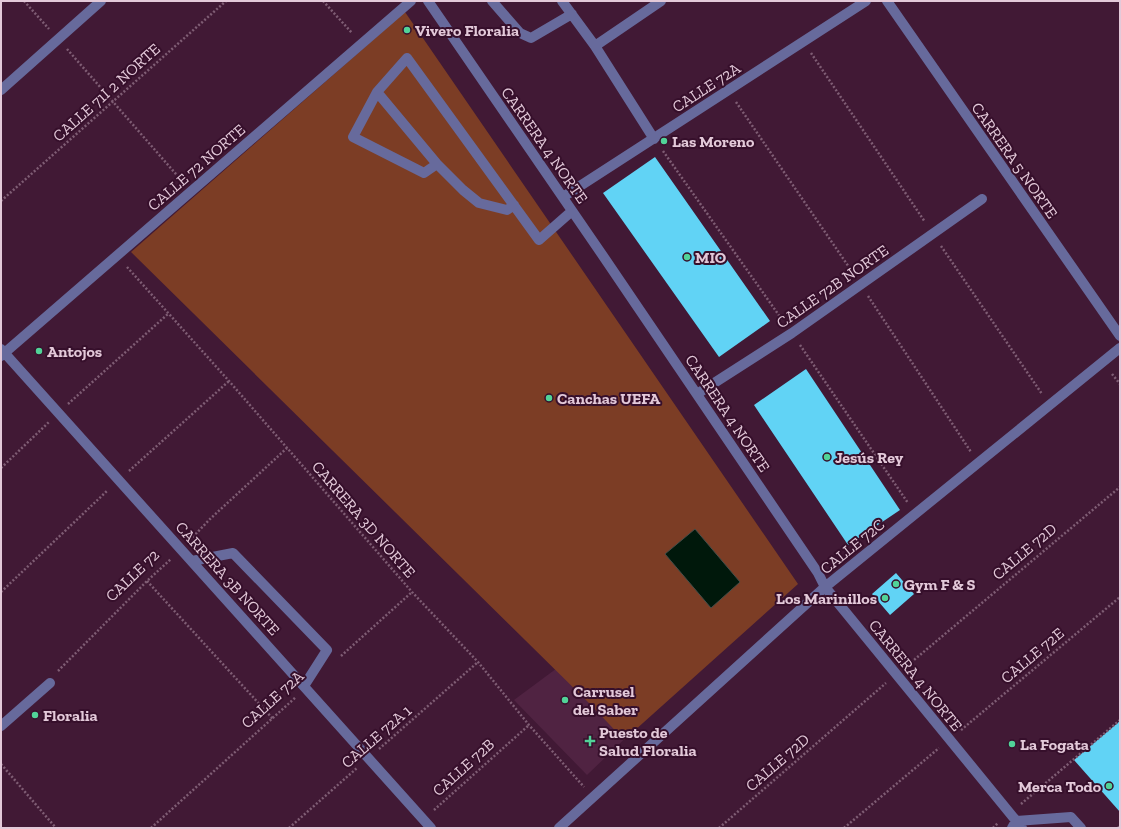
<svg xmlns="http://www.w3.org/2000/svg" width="1121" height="829" viewBox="0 0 1121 829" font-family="'Zilla Slab',serif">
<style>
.built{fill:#502342}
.green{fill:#7c3d25}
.water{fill:#00180b;stroke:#444d49}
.building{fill:#61d3f5}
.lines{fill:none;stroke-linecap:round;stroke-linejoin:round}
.path{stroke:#7f5d74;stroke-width:2.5;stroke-dasharray:2 2;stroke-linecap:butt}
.minor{stroke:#676a9c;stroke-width:10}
.poi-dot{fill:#51d398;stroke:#360f2b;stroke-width:1.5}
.labels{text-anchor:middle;stroke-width:4;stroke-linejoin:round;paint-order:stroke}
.poi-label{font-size:16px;font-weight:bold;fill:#e3c9d9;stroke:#360f2b;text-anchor:start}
.street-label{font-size:16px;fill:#e3c9d9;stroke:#360f2b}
</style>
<rect width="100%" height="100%" fill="#411935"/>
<path class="built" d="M 572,657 L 639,725 L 587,775 L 514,700 Z"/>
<path class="green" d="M 405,12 L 798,584 L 624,740 L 593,707 L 131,252 Z"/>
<path class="water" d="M 695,529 L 740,582 L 711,608 L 665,554 Z"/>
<path class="building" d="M 655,157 L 770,321 L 719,357 L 603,193 Z
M 806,369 L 900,510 L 848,545 L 754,405 Z
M 896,573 L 914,594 L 890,615 L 872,594 Z
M 1120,721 L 1120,812 L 1074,760 Z"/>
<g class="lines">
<path class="path" d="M 24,1 L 49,29
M 323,1 L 352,33
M 67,49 L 182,181
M 811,53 L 925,222
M 736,102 L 853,273
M 663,151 L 783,321
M 1,201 L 226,1
M 941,246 L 1042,394
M 127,267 L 229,381 L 412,592 L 478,662 L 529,725 L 584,787
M 868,296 L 971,452
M 800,345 L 908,503
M 1112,374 L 1120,384
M 68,404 L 169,313
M 1,468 L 49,422
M 129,471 L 229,381
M 190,540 L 210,519 L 287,448
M 147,581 L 273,719
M 1,592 L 108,490
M 341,656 L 412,592
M 908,665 L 1120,487
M 58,671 L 147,581 L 171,559
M 961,730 L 1120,597
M 379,749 L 478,662
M 1,764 L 56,828
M 1021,804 L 1120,720
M 434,810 L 529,725
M 151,828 L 296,697
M 289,828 L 357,768
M 719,828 L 886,683
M 844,828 L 939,748
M 993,828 L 998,823
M 1118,828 L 1120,826"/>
<path class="minor" d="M 428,1 L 601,253 L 818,573 L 825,587 L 1022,828
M 492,1 L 520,33 L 531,38 L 572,14
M 562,1 L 595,46 L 654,139
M 887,1 L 1120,336
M 595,46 L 661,1
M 1,90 L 101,1
M 377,92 L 437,164 L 463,190 L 479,203 L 507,210 L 514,205
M 437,164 L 424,173 L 353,137 L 377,92 L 407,58 L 539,240 L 572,211
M 563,197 L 866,1
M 1,349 L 431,828
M 1,356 L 411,1
M 697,394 L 792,333 L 982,199
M 192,561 L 233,553 L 327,650 L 304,686
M 1,726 L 50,683
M 559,828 L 825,587 L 1120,348
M 1012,828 L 1016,821 L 1071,817 L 1081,828"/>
</g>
<g class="poi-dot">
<circle cx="407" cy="30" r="4"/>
<circle cx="664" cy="141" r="4"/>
<circle cx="687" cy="257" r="4"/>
<circle cx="39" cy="351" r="4"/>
<circle cx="549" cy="398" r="4"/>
<circle cx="827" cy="457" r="4"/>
<circle cx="896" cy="584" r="4"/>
<circle cx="885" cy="598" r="4"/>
<circle cx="565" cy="700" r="4"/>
<circle cx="35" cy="715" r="4"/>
<path d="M588 735h4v4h4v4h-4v4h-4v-4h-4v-4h4z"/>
<circle cx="1012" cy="744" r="4"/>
<circle cx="1109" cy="786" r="4"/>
</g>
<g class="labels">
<g class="poi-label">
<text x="415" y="36">Vivero Floralia</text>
<text x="672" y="147">Las Moreno</text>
<text x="695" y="263">MIO</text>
<text x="47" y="357">Antojos</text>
<text x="557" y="404">Canchas UEFA</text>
<text x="835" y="463">Jesús Rey</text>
<text x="904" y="590">Gym F &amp; S</text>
<text x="877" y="604" text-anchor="end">Los Marinillos</text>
<text x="573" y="697">Carrusel<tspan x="573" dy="18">del Saber</tspan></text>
<text x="43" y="721">Floralia</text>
<text x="599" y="738">Puesto de<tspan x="599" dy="18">Salud Floralia</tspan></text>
<text x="1020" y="750">La Fogata</text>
<text x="1101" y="792" text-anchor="end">Merca Todo</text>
</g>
<g class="street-label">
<text transform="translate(706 87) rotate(-33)" y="6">CALLE 72A</text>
<text transform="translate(106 92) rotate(-42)" y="6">CALLE 71I 2 NORTE</text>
<text transform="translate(545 145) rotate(55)" y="6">CARRERA 4 NORTE</text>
<text transform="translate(1015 160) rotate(55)" y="6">CARRERA 5 NORTE</text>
<text transform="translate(196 167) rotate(-41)" y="6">CALLE 72 NORTE</text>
<text transform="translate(832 286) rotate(-35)" y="6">CALLE 72B NORTE</text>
<text transform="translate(728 413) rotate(56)" y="6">CARRERA 4 NORTE</text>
<text transform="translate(364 519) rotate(49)" y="6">CARRERA 3D NORTE</text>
<text transform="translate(852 546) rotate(-39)" y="6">CALLE 72C</text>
<text transform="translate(1024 551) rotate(-40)" y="6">CALLE 72D</text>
<text transform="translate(132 575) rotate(-44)" y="6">CALLE 72</text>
<text transform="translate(228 578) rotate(48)" y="6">CARRERA 3B NORTE</text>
<text transform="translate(1032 655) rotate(-40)" y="6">CALLE 72E</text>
<text transform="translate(916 675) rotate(51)" y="6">CARRERA 4 NORTE</text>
<text transform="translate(272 699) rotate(-42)" y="6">CALLE 72A</text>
<text transform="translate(376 736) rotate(-41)" y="6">CALLE 72A 1</text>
<text transform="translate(777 762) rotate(-41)" y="6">CALLE 72D</text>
<text transform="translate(463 767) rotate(-42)" y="6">CALLE 72B</text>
</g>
</g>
<rect width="1121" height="829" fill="none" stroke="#e3c9d9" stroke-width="4"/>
</svg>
